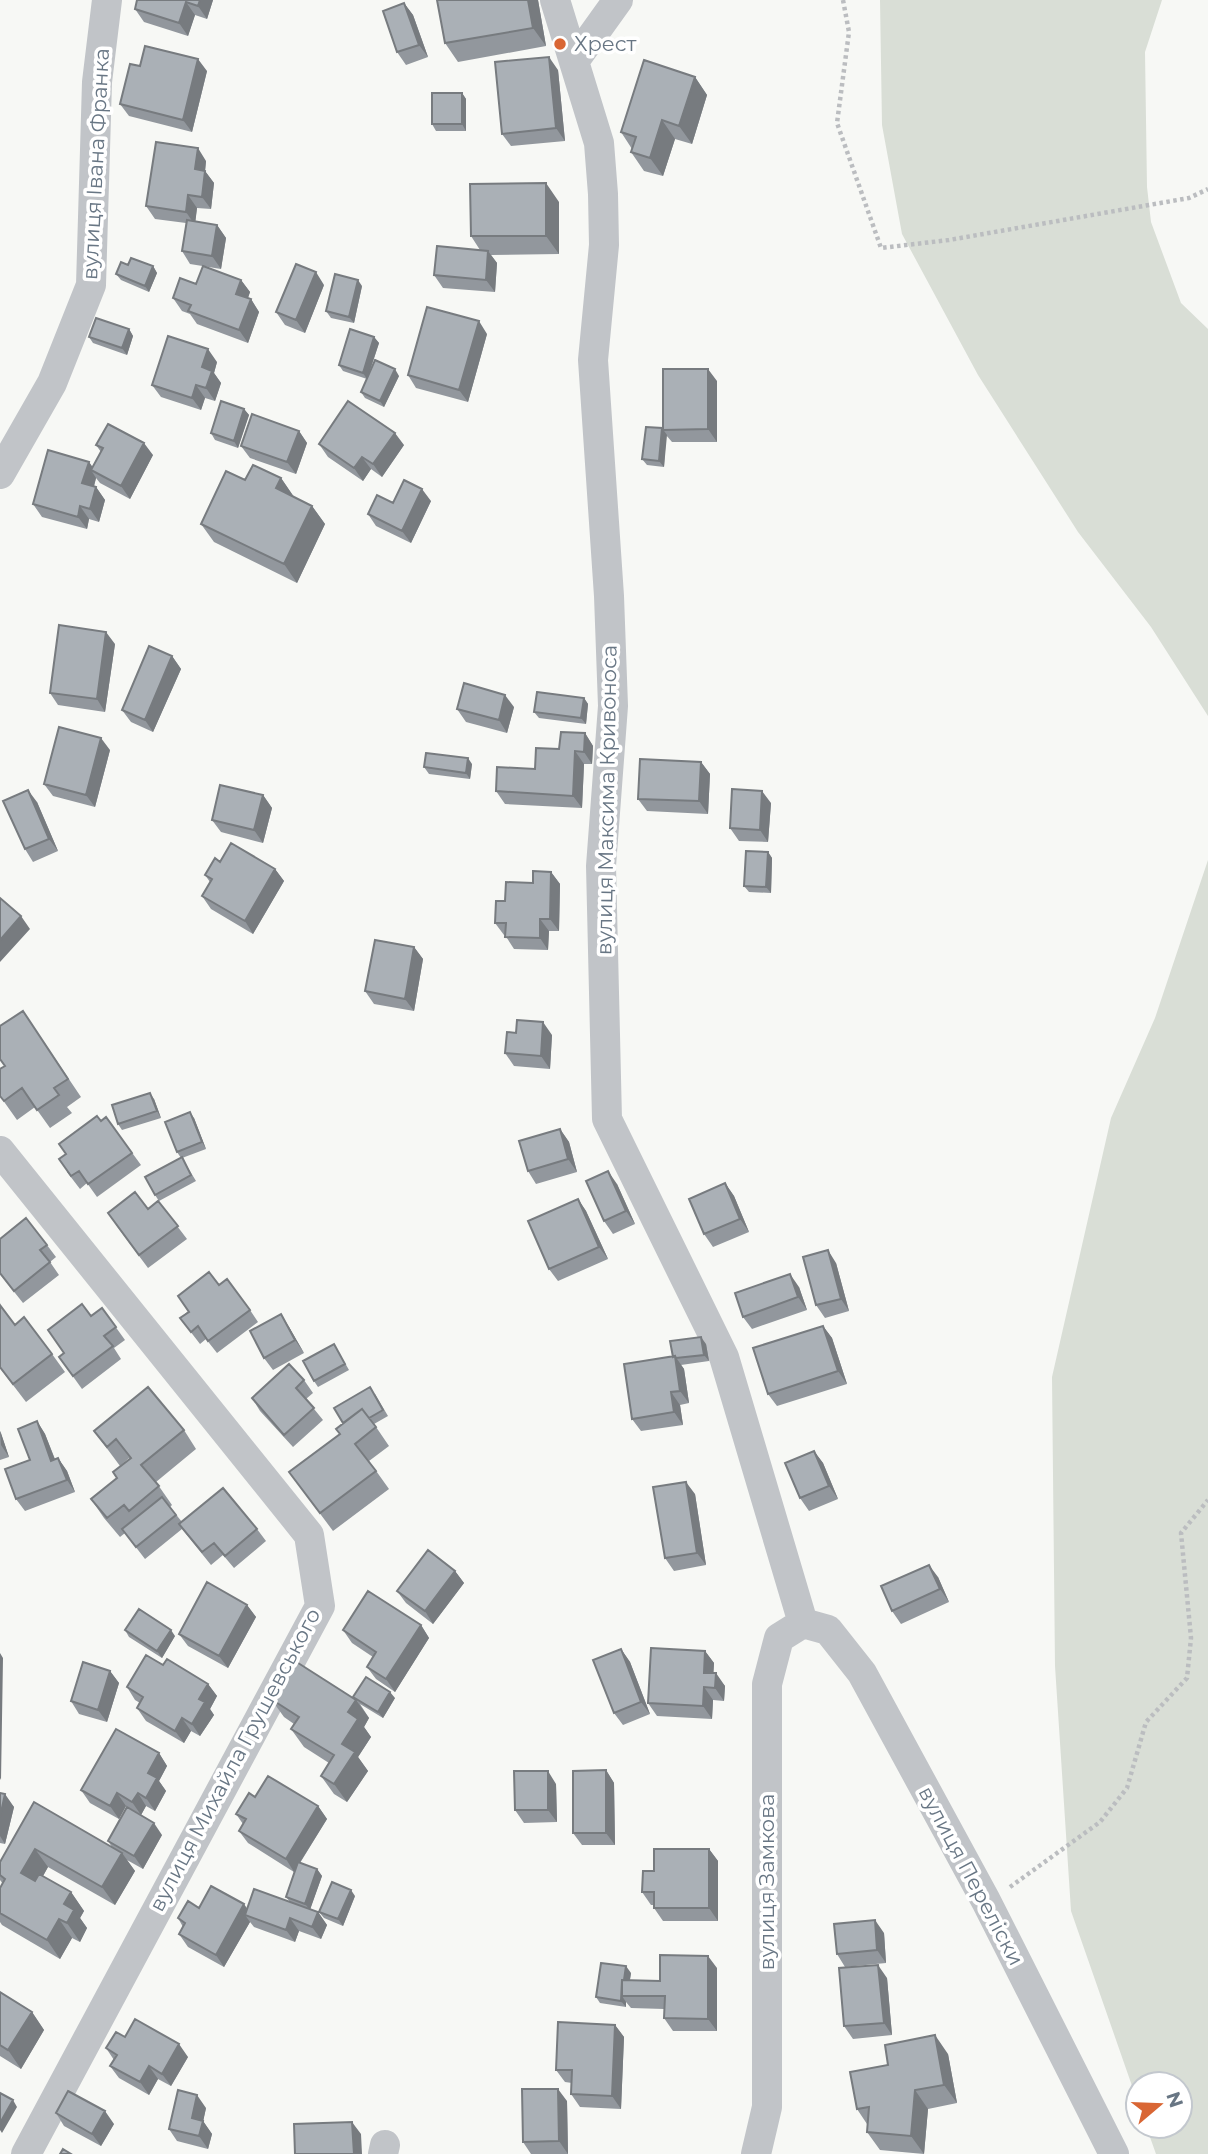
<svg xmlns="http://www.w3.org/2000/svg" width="1208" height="2154" viewBox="0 0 1208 2154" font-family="Montserrat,sans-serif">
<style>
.green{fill:#d9ded6}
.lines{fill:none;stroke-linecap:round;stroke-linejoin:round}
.path{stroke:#bbbdc0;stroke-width:4.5;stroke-dasharray:3.5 3.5;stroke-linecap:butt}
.minor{stroke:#c1c4c8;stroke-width:30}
.wall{fill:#92979d}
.shaded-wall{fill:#777b7f}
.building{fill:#aab0b6;stroke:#777b7f;stroke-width:2}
.poi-dot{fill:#d96634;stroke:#fff;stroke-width:2.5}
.labels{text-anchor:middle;stroke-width:7;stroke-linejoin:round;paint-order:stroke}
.poi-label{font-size:21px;fill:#687684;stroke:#fff;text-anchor:start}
.street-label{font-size:21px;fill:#687684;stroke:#fff}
</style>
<rect width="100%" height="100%" fill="#f7f8f5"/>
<path class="green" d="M 880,0 L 1162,0 L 1145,52 L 1147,187 L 1151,222 L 1181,303 L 1208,329 L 1208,716 L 1151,627 L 1078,532 L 978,375 L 902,234 L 882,125 Z
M 1208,860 L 1208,2154 L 1156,2154 L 1146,2126 L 1180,2126 L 1180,2084 L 1138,2084 L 1138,2103 L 1071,1911 L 1055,1666 L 1052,1377 L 1111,1118 L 1155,1018 Z"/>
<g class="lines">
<path class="path" d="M 843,0 L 849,32 L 837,123 L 881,248 L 949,240 L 1189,198 L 1208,189
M 1010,1887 L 1100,1822 L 1127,1788 L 1146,1722 L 1187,1678 L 1191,1638 L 1181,1533 L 1208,1500"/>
<path class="minor" d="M 555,0 L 599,143 L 603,194 L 604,245 L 593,360 L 609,596 L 613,706 L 601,866 L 607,1119 L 724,1357 L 803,1623
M 575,60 L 618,0
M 0,474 L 52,383 L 91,285 L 97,82 L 107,0
M 0,1151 L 309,1535 L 320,1606 L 26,2154
M 803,1623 L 828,1630 L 862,1673 L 986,1901 L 1114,2154
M 383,2154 L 385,2145
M 756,2154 L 767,2107 L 767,1684 L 779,1638 L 803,1623"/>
</g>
<path class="wall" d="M 137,0 L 213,0 L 207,19 L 195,15 L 188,36 L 144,22 L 135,9 Z
M 538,0 L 546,46 L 458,62 L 445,43 Z
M 404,3 L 413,15 L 428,57 L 406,65 L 397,52 Z
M 140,66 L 207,71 L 192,132 L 129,116 L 120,104 Z
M 558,70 L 565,141 L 511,146 L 502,134 Z
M 695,77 L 707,95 L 692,144 L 675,139 L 663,176 L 644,171 L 631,152 L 632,149 L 621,132 Z
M 462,93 L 466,99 L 466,131 L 436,131 L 432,124 Z
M 206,161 L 205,171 L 214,183 L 211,209 L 197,208 L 195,222 L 217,225 L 226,238 L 221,269 L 190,264 L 182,251 L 186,223 L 155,219 L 146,206 Z
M 559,202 L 559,254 L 491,255 L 497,263 L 495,292 L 443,288 L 434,275 L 480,250 L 471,236 Z
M 128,265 L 153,266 L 157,273 L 149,292 L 121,280 L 116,274 Z
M 241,280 L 250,292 L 248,298 L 251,299 L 259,312 L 248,343 L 197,324 L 190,314 L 182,311 L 173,298 L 196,284 Z
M 324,285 L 305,333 L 285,325 L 276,312 Z
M 362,286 L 354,323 L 331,318 L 326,311 Z
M 129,329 L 133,336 L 127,355 L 93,343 L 89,337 Z
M 487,334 L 468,402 L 416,388 L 408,375 Z
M 374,337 L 379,343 L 369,374 L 399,376 L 384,407 L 365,398 L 361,392 L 367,379 L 343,371 L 339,365 Z
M 217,362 L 214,373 L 221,383 L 215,401 L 205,398 L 201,410 L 161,397 L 152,385 Z
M 717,381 L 717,442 L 672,442 L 666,435 L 664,467 L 647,465 L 642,459 L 662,428 Z
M 244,409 L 249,415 L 238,448 L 215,440 L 211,433 Z
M 299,431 L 307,443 L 296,474 L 250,458 L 241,446 Z
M 319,444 L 404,445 L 382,477 L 371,469 L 363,481 L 328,457 Z
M 96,445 L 153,455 L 130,499 L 100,483 L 96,478 L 94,487 L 96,487 L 105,500 L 99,522 L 89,519 L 87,529 L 42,517 L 33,504 L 89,462 L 92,467 L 101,452 Z
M 281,478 L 294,497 L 312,506 L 325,524 L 297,583 L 214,542 L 201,524 L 245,480 Z
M 431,501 L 411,543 L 376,526 L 368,514 L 393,503 Z
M 115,644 L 105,712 L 58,705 L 50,693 Z
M 172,656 L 181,669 L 153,732 L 131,722 L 122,710 Z
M 584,698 L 588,704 L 586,724 L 539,718 L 534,712 Z
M 514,707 L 507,733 L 466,722 L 457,709 Z
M 585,733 L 593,746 L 592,764 L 584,764 L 582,808 L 505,804 L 496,791 L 535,769 L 559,749 Z
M 110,750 L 95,807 L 53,796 L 44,784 Z
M 701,762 L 710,774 L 708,814 L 647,811 L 638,799 Z
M 472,764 L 470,779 L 429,774 L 424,767 Z
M 263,795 L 272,808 L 263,843 L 221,832 L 212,820 Z
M 37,802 L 58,851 L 33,862 L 25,849 Z
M 771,803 L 768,842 L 739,841 L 730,828 Z
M 768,852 L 772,858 L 771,893 L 749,892 L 744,886 Z
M 220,862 L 275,869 L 284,881 L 253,934 L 211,909 L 202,896 L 210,882 L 205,875 Z
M 551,872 L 560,884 L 559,931 L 549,931 L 548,950 L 514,949 L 505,935 L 504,935 L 495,923 L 505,901 Z
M 414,947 L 423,959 L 414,1011 L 374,1004 L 365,991 Z
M 23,1011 L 81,1097 L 67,1107 L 72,1113 L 50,1128 L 35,1107 L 17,1120 L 0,1096 L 5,1066 Z
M 552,1035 L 550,1069 L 514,1066 L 505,1053 Z
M 154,1099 L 161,1118 L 122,1130 L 118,1124 Z
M 106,1117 L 141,1165 L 97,1197 L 87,1183 L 80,1189 L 67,1172 L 66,1154 Z
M 194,1118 L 206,1149 L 182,1158 L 196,1181 L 159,1201 L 155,1195 L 181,1158 L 177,1152 Z
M 560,1129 L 569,1142 L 577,1172 L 536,1184 L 528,1171 Z
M 725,1183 L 734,1196 L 749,1232 L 713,1247 L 704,1234 Z
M 617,1184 L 635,1224 L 613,1234 L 604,1221 Z
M 578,1199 L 586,1211 L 608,1259 L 558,1281 L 549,1269 Z
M 158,1201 L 187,1239 L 148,1268 L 116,1225 L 148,1209 Z
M 0,1239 L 47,1245 L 56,1257 L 50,1262 L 59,1275 L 23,1303 L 0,1274 Z
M 836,1263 L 849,1311 L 825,1318 L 816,1305 Z
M 219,1285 L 250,1310 L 258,1322 L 217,1353 L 206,1339 L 200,1344 L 180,1318 Z
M 799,1287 L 807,1310 L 752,1329 L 743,1317 Z
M 0,1305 L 15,1325 L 52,1354 L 65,1372 L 26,1402 L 0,1368 Z
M 102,1308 L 125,1340 L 114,1348 L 121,1359 L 82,1389 L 59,1357 L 64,1353 L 91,1316 Z
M 823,1326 L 832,1338 L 847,1384 L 777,1406 L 768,1394 Z
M 289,1327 L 304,1353 L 273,1370 L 264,1358 Z
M 334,1344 L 349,1370 L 318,1387 L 314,1381 Z
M 706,1344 L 709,1361 L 681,1365 L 684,1369 L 689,1403 L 680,1405 L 683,1425 L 641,1431 L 632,1419 L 673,1357 Z
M 304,1380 L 313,1393 L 306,1399 L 323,1420 L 293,1447 L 260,1411 L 252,1398 Z
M 375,1394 L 388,1416 L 374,1424 L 389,1446 L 369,1461 L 389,1489 L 333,1531 L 289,1472 L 340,1434 L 343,1423 Z
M 37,1421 L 45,1434 L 55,1459 L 58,1458 L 67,1471 L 75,1492 L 25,1511 L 16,1499 L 30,1460 Z
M 184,1430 L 196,1449 L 156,1482 L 172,1505 L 170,1507 L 182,1522 L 257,1529 L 266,1541 L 234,1568 L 223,1555 L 211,1565 L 182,1529 L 145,1559 L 125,1533 L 120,1537 L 104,1518 L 91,1499 L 117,1478 L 130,1459 L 129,1458 L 120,1466 L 94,1431 Z
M 0,1431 L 9,1457 L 0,1460 Z
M 814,1451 L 823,1463 L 838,1499 L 809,1511 L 800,1498 Z
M 695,1494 L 706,1565 L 674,1571 L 665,1558 Z
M 455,1571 L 464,1583 L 433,1624 L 406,1603 L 397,1591 Z
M 938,1577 L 949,1602 L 901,1624 L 892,1611 Z
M 247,1605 L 256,1617 L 228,1668 L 188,1646 L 179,1634 Z
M 421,1625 L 429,1638 L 395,1692 L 376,1679 L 367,1667 L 373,1657 L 352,1643 L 343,1630 Z
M 125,1630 L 175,1636 L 162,1658 L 129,1637 Z
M 621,1649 L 630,1662 L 650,1714 L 623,1725 L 614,1713 Z
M 705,1651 L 714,1663 L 713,1673 L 725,1686 L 724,1701 L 713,1700 L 712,1719 L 657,1716 L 648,1703 Z
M 163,1665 L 208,1684 L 217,1696 L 210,1709 L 214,1715 L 200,1736 L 191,1731 L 184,1743 L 146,1721 L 137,1708 L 140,1703 L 135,1700 L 127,1687 Z
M 110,1671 L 119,1683 L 107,1722 L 79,1714 L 71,1701 Z
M 395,1698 L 383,1718 L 360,1704 L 369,1718 L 364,1727 L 371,1737 L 358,1757 L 368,1771 L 347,1802 L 334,1794 L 321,1776 L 329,1763 L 304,1747 L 291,1729 L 294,1724 L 284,1717 L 271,1699 Z
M 159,1753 L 167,1766 L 159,1781 L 166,1791 L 155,1811 L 146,1806 L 141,1815 L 126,1806 L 119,1819 L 90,1803 L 81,1790 Z
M 606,1770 L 614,1783 L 615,1845 L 582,1845 L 573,1833 Z
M 556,1784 L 557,1822 L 524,1823 L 515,1810 Z
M 0,1793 L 14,1807 L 5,1844 L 0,1843 Z
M 255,1797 L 318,1806 L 327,1819 L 300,1863 L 317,1869 L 322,1876 L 310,1909 L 318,1912 L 327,1925 L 321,1939 L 299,1931 L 295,1942 L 254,1927 L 250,1922 L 224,1967 L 188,1947 L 179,1934 L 183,1927 L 178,1918 L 199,1908 L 247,1909 L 290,1902 L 286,1897 L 294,1872 L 248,1843 L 239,1831 L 243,1824 L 236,1814 Z
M 34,1802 L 112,1847 L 108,1841 L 162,1835 L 143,1869 L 127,1860 L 135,1871 L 115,1905 L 48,1867 L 43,1876 L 71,1892 L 84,1911 L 80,1918 L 87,1928 L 80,1942 L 72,1938 L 60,1959 L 2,1925 L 0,1922 L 0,1888 L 3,1884 L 0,1880 L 0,1862 Z
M 709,1849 L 718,1861 L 718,1921 L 663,1921 L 654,1908 L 654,1905 L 651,1905 L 642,1892 L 654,1871 Z
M 355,1896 L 343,1926 L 324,1918 L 319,1912 Z
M 884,1933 L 886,1963 L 845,1967 L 837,1954 Z
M 717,1968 L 717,2031 L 673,2031 L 664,2018 L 664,2009 L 631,2008 L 626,2002 L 626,2007 L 600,2003 L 596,1997 L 631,1973 L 630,1980 L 660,1981 Z
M 887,1978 L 892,2035 L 853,2039 L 844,2026 Z
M 0,1992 L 32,2012 L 44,2030 L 21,2069 L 0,2056 Z
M 615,2025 L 624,2037 L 621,2109 L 580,2107 L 571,2094 L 572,2083 L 565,2082 L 556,2070 Z
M 125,2037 L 188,2057 L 171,2086 L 158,2079 L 149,2095 L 119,2078 L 110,2066 L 114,2060 L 106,2048 Z
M 948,2054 L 957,2103 L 928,2109 L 924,2154 L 880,2150 L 867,2132 L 867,2124 L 857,2109 Z
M 567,2101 L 568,2154 L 531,2154 L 523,2142 Z
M 206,2108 L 203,2121 L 212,2134 L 208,2149 L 177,2141 L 169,2129 Z
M 56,2113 L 114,2124 L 101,2146 L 64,2126 Z"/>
<path class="shaded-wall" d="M 200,0 L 213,0 L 207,19 L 198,6 Z
M 528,0 L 538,0 L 546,46 L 533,28 Z
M 186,2 L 195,15 L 188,36 L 179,23 Z
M 404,3 L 413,15 L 428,57 L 419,45 Z
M 549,57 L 558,70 L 565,141 L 556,128 Z
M 198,59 L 207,71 L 192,132 L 183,120 Z
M 695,77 L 707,95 L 692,144 L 679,126 Z
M 462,93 L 466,99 L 466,131 L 462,124 Z
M 662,120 L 675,139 L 663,176 L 650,158 Z
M 198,148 L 206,161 L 204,182 L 195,169 Z
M 205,171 L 214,183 L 211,209 L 202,197 Z
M 546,183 L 559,202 L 559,254 L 546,236 Z
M 188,195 L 197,208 L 195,225 L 186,212 Z
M 217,225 L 226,238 L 221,269 L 212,256 Z
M 488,251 L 497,263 L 495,292 L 486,280 Z
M 153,266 L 157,273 L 149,292 L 145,286 Z
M 316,272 L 324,285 L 305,333 L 296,320 Z
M 241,280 L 250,292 L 245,306 L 236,294 Z
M 358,280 L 362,286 L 354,323 L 349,317 Z
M 251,299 L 259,312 L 248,343 L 239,330 Z
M 479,321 L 487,334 L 468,402 L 459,390 Z
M 129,329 L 133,336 L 127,355 L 122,348 Z
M 374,337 L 379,343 L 367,379 L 363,373 Z
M 208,349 L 217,362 L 214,373 L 221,383 L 215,401 L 206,388 L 202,367 Z
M 395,369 L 399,376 L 384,407 L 380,401 Z
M 708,369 L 717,381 L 717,442 L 708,429 Z
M 196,385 L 205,398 L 201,410 L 192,398 Z
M 244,409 L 249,415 L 238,448 L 234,441 Z
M 662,428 L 667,435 L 664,467 L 659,461 Z
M 299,431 L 307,443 L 296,474 L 287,462 Z
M 395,433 L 404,445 L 382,477 L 373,464 Z
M 144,443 L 153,455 L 130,499 L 121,486 Z
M 362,457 L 371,469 L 363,481 L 354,468 Z
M 89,462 L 97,473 L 91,470 L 96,478 L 91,496 L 82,483 Z
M 281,478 L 294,497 L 276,488 Z
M 96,487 L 105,500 L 99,522 L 90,509 Z
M 422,489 L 431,501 L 411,543 L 402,531 Z
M 80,506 L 89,519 L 87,529 L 78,517 Z
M 312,506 L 325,524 L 297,583 L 284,564 Z
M 106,632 L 115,644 L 105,712 L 97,699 Z
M 172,656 L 181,669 L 153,732 L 145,720 Z
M 505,695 L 514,707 L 507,733 L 499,720 Z
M 584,698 L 588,704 L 586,724 L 581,718 Z
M 585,733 L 593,746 L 592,764 L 584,752 Z
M 101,738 L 110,750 L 95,807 L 86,795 Z
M 575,751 L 584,764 L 582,808 L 573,796 Z
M 468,758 L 472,764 L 470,779 L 466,773 Z
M 701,762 L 710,774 L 708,814 L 699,801 Z
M 28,790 L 37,802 L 58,851 L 49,839 Z
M 762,791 L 771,803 L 768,842 L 760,830 Z
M 263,795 L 272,808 L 263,843 L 254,830 Z
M 768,852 L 772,858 L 771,893 L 766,887 Z
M 275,869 L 284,881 L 253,934 L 245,921 Z
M 551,872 L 560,884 L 559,931 L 550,919 Z
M 21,916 L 30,929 L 0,962 L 0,940 Z
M 540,919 L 549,931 L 548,950 L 540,938 Z
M 414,947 L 423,959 L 414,1011 L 405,999 Z
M 543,1022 L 552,1035 L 550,1069 L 541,1056 Z
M 150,1093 L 154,1099 L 161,1118 L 157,1111 Z
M 190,1112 L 194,1118 L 206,1149 L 202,1142 Z
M 560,1129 L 569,1142 L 577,1172 L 568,1159 Z
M 608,1171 L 617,1184 L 635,1224 L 626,1211 Z
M 725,1183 L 734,1196 L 749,1232 L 740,1219 Z
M 578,1199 L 586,1211 L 608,1259 L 599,1247 Z
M 828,1250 L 836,1263 L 849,1311 L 841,1299 Z
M 790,1274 L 799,1287 L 807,1310 L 798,1297 Z
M 281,1314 L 289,1327 L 304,1353 L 295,1340 Z
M 823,1326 L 832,1338 L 847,1384 L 838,1371 Z
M 701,1337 L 706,1344 L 709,1361 L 704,1355 Z
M 675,1356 L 684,1369 L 689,1403 L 680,1391 Z
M 671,1392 L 680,1405 L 683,1425 L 674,1412 Z
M 37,1421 L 45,1434 L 60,1473 L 51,1461 Z
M 0,1431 L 1,1433 L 9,1457 L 1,1445 Z
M 814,1451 L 823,1463 L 838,1499 L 829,1486 Z
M 58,1458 L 67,1471 L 75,1492 L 67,1480 Z
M 686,1482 L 695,1494 L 706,1565 L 697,1553 Z
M 929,1565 L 938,1577 L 949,1602 L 940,1589 Z
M 455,1571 L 464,1583 L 433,1624 L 425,1611 Z
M 247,1605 L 256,1617 L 228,1668 L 219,1656 Z
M 421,1625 L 429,1638 L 395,1692 L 386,1679 Z
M 171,1630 L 175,1636 L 162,1658 L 157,1651 Z
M 621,1649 L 630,1662 L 650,1714 L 641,1702 Z
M 705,1651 L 714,1663 L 713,1685 L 704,1673 Z
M 0,1653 L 3,1658 L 1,1780 L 0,1778 Z
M 110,1671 L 119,1683 L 107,1722 L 98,1710 Z
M 716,1673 L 725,1686 L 724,1701 L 715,1688 Z
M 208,1684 L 217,1696 L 210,1709 L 214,1715 L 200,1736 L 192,1724 L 199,1699 Z
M 704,1687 L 713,1700 L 712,1719 L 703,1706 Z
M 390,1692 L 395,1698 L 383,1718 L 378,1712 Z
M 356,1700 L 369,1718 L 364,1727 L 371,1737 L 358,1757 L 368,1771 L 347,1802 L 334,1784 L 348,1712 Z
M 182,1718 L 191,1731 L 184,1743 L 175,1731 Z
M 159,1753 L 167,1766 L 159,1781 L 166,1791 L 155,1811 L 146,1798 L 148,1773 Z
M 606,1770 L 614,1783 L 615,1845 L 606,1833 Z
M 548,1771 L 556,1784 L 557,1822 L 548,1810 Z
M 117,1793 L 126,1806 L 119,1819 L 110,1806 Z
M 138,1793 L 146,1806 L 141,1815 L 132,1802 Z
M 5,1794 L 14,1807 L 5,1844 L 0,1836 L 0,1817 Z
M 318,1806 L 327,1819 L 294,1872 L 286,1859 Z
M 154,1823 L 162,1835 L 143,1869 L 134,1856 Z
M 35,1849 L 48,1867 L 34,1892 L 21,1873 Z
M 709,1849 L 718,1861 L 718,1921 L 709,1908 Z
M 122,1853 L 135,1871 L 115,1905 L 102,1887 Z
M 317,1869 L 322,1876 L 310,1910 L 305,1904 Z
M 351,1890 L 355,1896 L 343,1926 L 338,1919 Z
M 71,1892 L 84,1911 L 80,1918 L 87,1928 L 80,1942 L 67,1923 L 64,1904 Z
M 244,1904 L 253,1917 L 245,1915 L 250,1922 L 224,1967 L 216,1955 Z
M 318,1912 L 327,1925 L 321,1939 L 312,1927 Z
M 290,1918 L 299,1931 L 295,1942 L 286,1930 Z
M 59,1919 L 72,1938 L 60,1959 L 47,1940 Z
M 875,1920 L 884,1933 L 886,1963 L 877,1950 Z
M 708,1956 L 717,1968 L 717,2031 L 708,2019 Z
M 878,1965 L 887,1978 L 892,2035 L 884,2023 Z
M 626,1966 L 631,1973 L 627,1996 L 622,1996 L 626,2002 L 626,2007 L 621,2001 Z
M 32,2012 L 44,2030 L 21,2069 L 8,2050 Z
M 615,2025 L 624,2037 L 621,2109 L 612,2096 Z
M 935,2035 L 948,2054 L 957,2103 L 944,2085 Z
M 179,2044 L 188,2057 L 171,2086 L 162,2074 Z
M 149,2066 L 158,2079 L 149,2095 L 140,2082 Z
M 558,2089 L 567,2101 L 568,2154 L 559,2141 Z
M 915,2090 L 928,2109 L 924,2154 L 911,2136 Z
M 197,2095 L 206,2108 L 202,2127 L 203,2121 L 212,2134 L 208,2149 L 199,2136 L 192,2118 Z
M 13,2100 L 17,2107 L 2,2133 L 0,2130 L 0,2123 Z
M 105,2111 L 114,2124 L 101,2146 L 92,2134 Z
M 352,2122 L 361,2134 L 362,2154 L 354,2154 Z"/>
<path class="building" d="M 137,0 L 200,0 L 198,6 L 186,2 L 179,23 L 135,9 Z
M 437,0 L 528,0 L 533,28 L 445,43 Z
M 404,3 L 419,45 L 397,52 L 383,11 Z
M 145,46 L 198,59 L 183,120 L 120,104 L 130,64 L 140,66 Z
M 549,57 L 556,128 L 502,134 L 495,62 Z
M 644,60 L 695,77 L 679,126 L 662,120 L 650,158 L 631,152 L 636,137 L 621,132 Z
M 432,93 L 462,93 L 462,124 L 432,124 Z
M 156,142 L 198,148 L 195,169 L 205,171 L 202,197 L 188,195 L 186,212 L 146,206 Z
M 546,183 L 546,236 L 471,236 L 470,184 Z
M 187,220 L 217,225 L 212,256 L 182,251 Z
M 437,246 L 488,251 L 486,280 L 434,275 Z
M 131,258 L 153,266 L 145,286 L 116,274 L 121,262 L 128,265 Z
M 296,264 L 316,272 L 296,320 L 276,312 Z
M 203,266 L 241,280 L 236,294 L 251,299 L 239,330 L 188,311 L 191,305 L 173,298 L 180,278 L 196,284 Z
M 335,274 L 358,280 L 349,317 L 326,311 Z
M 427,307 L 479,321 L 459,390 L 408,375 Z
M 96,318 L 129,329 L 122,348 L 89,337 Z
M 350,329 L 374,337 L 363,373 L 339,365 Z
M 168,336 L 208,349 L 202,367 L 212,371 L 206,388 L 196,385 L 192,398 L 152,385 Z
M 375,360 L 395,369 L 380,401 L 361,392 Z
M 663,369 L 708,369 L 708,429 L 663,430 Z
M 221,401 L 244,409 L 234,441 L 211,433 Z
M 348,401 L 395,433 L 373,464 L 362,457 L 354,468 L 319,444 Z
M 252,414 L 299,431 L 287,462 L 241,446 Z
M 108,424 L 144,443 L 121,486 L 91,470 L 103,448 L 96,445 Z
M 646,427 L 662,428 L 659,461 L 642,459 Z
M 48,450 L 89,462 L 82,483 L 96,487 L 90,509 L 80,506 L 78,517 L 33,504 Z
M 253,465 L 281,478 L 276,488 L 312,506 L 284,564 L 201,524 L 226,471 L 245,480 Z
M 404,480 L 422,489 L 402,531 L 368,514 L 377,495 L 393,503 Z
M 59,625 L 106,632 L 97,699 L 50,693 Z
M 149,646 L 172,656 L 145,720 L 122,710 Z
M 464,683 L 505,695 L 499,720 L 457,709 Z
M 537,692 L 584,698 L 581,718 L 534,712 Z
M 59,727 L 101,738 L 86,795 L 44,784 Z
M 561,732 L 585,733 L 584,752 L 575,751 L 573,796 L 496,791 L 497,767 L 535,769 L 536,748 L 559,749 Z
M 426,753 L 468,758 L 466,773 L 424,767 Z
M 640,759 L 701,762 L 699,801 L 638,799 Z
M 220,785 L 263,795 L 254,830 L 212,820 Z
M 732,789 L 762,791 L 760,830 L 730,828 Z
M 28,790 L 49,839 L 25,849 L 3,801 Z
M 231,843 L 275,869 L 245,921 L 202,896 L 212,879 L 205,875 L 215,858 L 220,862 Z
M 746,851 L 768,852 L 766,887 L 744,886 Z
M 533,871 L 551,872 L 550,919 L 540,919 L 540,938 L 505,937 L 506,923 L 495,923 L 496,901 L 505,901 L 506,882 L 533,883 Z
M 0,898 L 21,916 L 0,940 Z
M 375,940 L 414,947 L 405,999 L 365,991 Z
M 23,1011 L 68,1079 L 54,1088 L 59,1095 L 37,1110 L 22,1088 L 4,1101 L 0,1096 L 0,1069 L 5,1066 L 0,1059 L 0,1026 Z
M 517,1020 L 543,1022 L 541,1056 L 505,1053 L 507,1032 L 516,1033 Z
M 150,1093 L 157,1111 L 118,1124 L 112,1105 Z
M 190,1112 L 202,1142 L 177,1152 L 165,1122 Z
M 97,1116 L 101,1121 L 106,1117 L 132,1153 L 88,1184 L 79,1171 L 71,1176 L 59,1159 L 66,1154 L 59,1144 Z
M 560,1129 L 568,1159 L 528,1171 L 519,1141 Z
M 182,1157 L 191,1175 L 155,1195 L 145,1177 Z
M 608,1171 L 626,1211 L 604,1221 L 586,1181 Z
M 725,1183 L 740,1219 L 704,1234 L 689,1199 Z
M 135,1192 L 148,1209 L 158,1201 L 178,1226 L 139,1255 L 108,1213 Z
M 578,1199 L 599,1247 L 549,1269 L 528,1221 Z
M 26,1218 L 47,1245 L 40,1250 L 50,1262 L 14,1291 L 0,1273 L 0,1239 Z
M 828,1250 L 841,1299 L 816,1305 L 803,1257 Z
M 209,1272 L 219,1285 L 227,1279 L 250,1310 L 208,1341 L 198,1326 L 191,1332 L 180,1318 L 189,1312 L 178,1296 Z
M 790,1274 L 798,1297 L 743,1317 L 735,1293 Z
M 82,1304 L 91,1316 L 102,1308 L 116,1327 L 104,1336 L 113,1346 L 73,1376 L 59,1357 L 64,1353 L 48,1330 Z
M 0,1305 L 15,1325 L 24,1317 L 52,1354 L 13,1384 L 0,1367 Z
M 281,1314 L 295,1340 L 264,1358 L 250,1331 Z
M 823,1326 L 838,1371 L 768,1394 L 753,1348 Z
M 701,1337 L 704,1355 L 676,1358 L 675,1356 L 673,1357 L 670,1341 Z
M 334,1344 L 345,1364 L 314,1381 L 303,1361 Z
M 675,1356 L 680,1391 L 671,1392 L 674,1412 L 632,1419 L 624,1364 Z
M 289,1364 L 304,1380 L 296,1388 L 314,1408 L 284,1435 L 252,1398 Z
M 148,1387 L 184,1430 L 141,1465 L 159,1486 L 129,1511 L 124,1505 L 107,1518 L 91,1499 L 117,1478 L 113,1472 L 131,1458 L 116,1439 L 107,1447 L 94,1431 Z
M 370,1387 L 383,1410 L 369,1418 L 362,1409 L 343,1423 L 334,1408 Z
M 362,1409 L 376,1427 L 355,1444 L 376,1471 L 320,1513 L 289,1472 L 340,1434 L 336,1429 Z
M 37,1421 L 51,1461 L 58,1458 L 67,1480 L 16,1499 L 5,1469 L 30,1460 L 18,1429 Z
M 814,1451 L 829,1486 L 800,1498 L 785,1463 Z
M 686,1482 L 697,1553 L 665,1558 L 653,1487 Z
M 223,1488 L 257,1529 L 225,1556 L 214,1543 L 202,1552 L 179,1524 Z
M 162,1497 L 176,1515 L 136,1547 L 122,1529 Z
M 428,1550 L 455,1571 L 425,1611 L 397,1591 Z
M 929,1565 L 940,1589 L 892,1611 L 881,1586 Z
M 207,1582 L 247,1605 L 219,1656 L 179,1634 Z
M 368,1591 L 421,1625 L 386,1679 L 367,1667 L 376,1652 L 343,1630 Z
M 139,1609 L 171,1630 L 157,1651 L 125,1630 Z
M 651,1648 L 705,1651 L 704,1673 L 716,1673 L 715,1688 L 704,1687 L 703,1706 L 648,1703 Z
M 621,1649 L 641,1702 L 614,1713 L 593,1660 Z
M 146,1655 L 163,1665 L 167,1659 L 208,1684 L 199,1699 L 205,1702 L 192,1724 L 182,1718 L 175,1731 L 137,1708 L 143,1697 L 127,1687 Z
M 295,1661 L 356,1700 L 348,1712 L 358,1719 L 342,1744 L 355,1752 L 334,1784 L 321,1776 L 334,1755 L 291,1729 L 299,1717 L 271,1699 Z
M 83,1662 L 110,1671 L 98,1710 L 71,1701 Z
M 366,1677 L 390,1692 L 378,1712 L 353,1697 Z
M 116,1729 L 159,1753 L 148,1773 L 157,1778 L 146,1798 L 138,1793 L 132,1802 L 117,1793 L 110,1806 L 81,1790 Z
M 606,1770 L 606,1833 L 573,1833 L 573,1771 Z
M 514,1771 L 548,1771 L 548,1810 L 515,1810 Z
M 268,1776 L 318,1806 L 286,1859 L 239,1831 L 246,1819 L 236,1814 L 249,1793 L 255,1797 Z
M 0,1793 L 5,1794 L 0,1817 Z
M 34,1802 L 122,1853 L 102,1887 L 35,1849 L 21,1873 L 35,1881 L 39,1874 L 71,1892 L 64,1904 L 74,1910 L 67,1923 L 59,1919 L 47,1940 L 0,1913 L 0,1888 L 5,1879 L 0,1875 L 0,1862 Z
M 127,1807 L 154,1823 L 134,1856 L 108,1841 Z
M 654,1849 L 709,1849 L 709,1908 L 654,1908 L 654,1892 L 642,1892 L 643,1871 L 654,1871 Z
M 298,1862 L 317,1869 L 305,1904 L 286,1897 Z
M 332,1882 L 351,1890 L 338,1919 L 319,1912 Z
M 211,1886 L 244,1904 L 216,1955 L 179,1934 L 185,1923 L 178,1918 L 188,1901 L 199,1908 Z
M 254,1889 L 318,1912 L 312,1927 L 290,1918 L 286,1930 L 245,1915 Z
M 875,1920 L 877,1950 L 837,1954 L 834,1924 Z
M 660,1955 L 708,1956 L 708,2019 L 664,2018 L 665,1996 L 622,1996 L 622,1980 L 660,1981 Z
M 601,1963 L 626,1966 L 624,1980 L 622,1980 L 621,2001 L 596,1997 Z
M 878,1965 L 884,2023 L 844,2026 L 839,1968 Z
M 0,1992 L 32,2012 L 8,2050 L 0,2045 Z
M 135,2019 L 179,2044 L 162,2074 L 149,2066 L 140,2082 L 110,2066 L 117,2055 L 106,2048 L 116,2032 L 125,2037 Z
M 558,2022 L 615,2025 L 612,2096 L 571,2094 L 572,2070 L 556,2070 Z
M 935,2035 L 944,2085 L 915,2090 L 911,2136 L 867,2132 L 869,2107 L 857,2109 L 850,2072 L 888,2065 L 885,2045 Z
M 522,2089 L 558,2089 L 559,2141 L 523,2142 Z
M 178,2090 L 197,2095 L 192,2118 L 203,2121 L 199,2136 L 169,2129 Z
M 68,2091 L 105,2111 L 92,2134 L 56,2113 Z
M 0,2093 L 13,2100 L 0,2123 Z
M 352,2122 L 354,2154 L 295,2154 L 294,2124 Z
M 63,2149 L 71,2154 L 60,2154 Z"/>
<circle class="poi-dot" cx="560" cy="44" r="7"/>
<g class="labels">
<g class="poi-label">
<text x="574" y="51">Хрест</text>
</g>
<g class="street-label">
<text transform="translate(96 164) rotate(-87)" y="7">вулиця Івана Франка</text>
<text transform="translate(607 800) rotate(-89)" y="7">вулиця Максима Кривоноса</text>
<text transform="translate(235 1760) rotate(-62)" y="7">вулиця Михайла Грушевського</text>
<text transform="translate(971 1876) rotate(62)" y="7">вулиця Переліски</text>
<text transform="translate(767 1882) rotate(-90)" y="7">вулиця Замкова</text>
</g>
</g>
<g transform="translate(1159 2105) rotate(71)"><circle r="33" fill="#ffffff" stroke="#c3c8ce" stroke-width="2"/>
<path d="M0-5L12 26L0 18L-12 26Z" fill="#d96634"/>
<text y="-10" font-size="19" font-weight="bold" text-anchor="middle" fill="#687684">N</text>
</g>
</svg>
